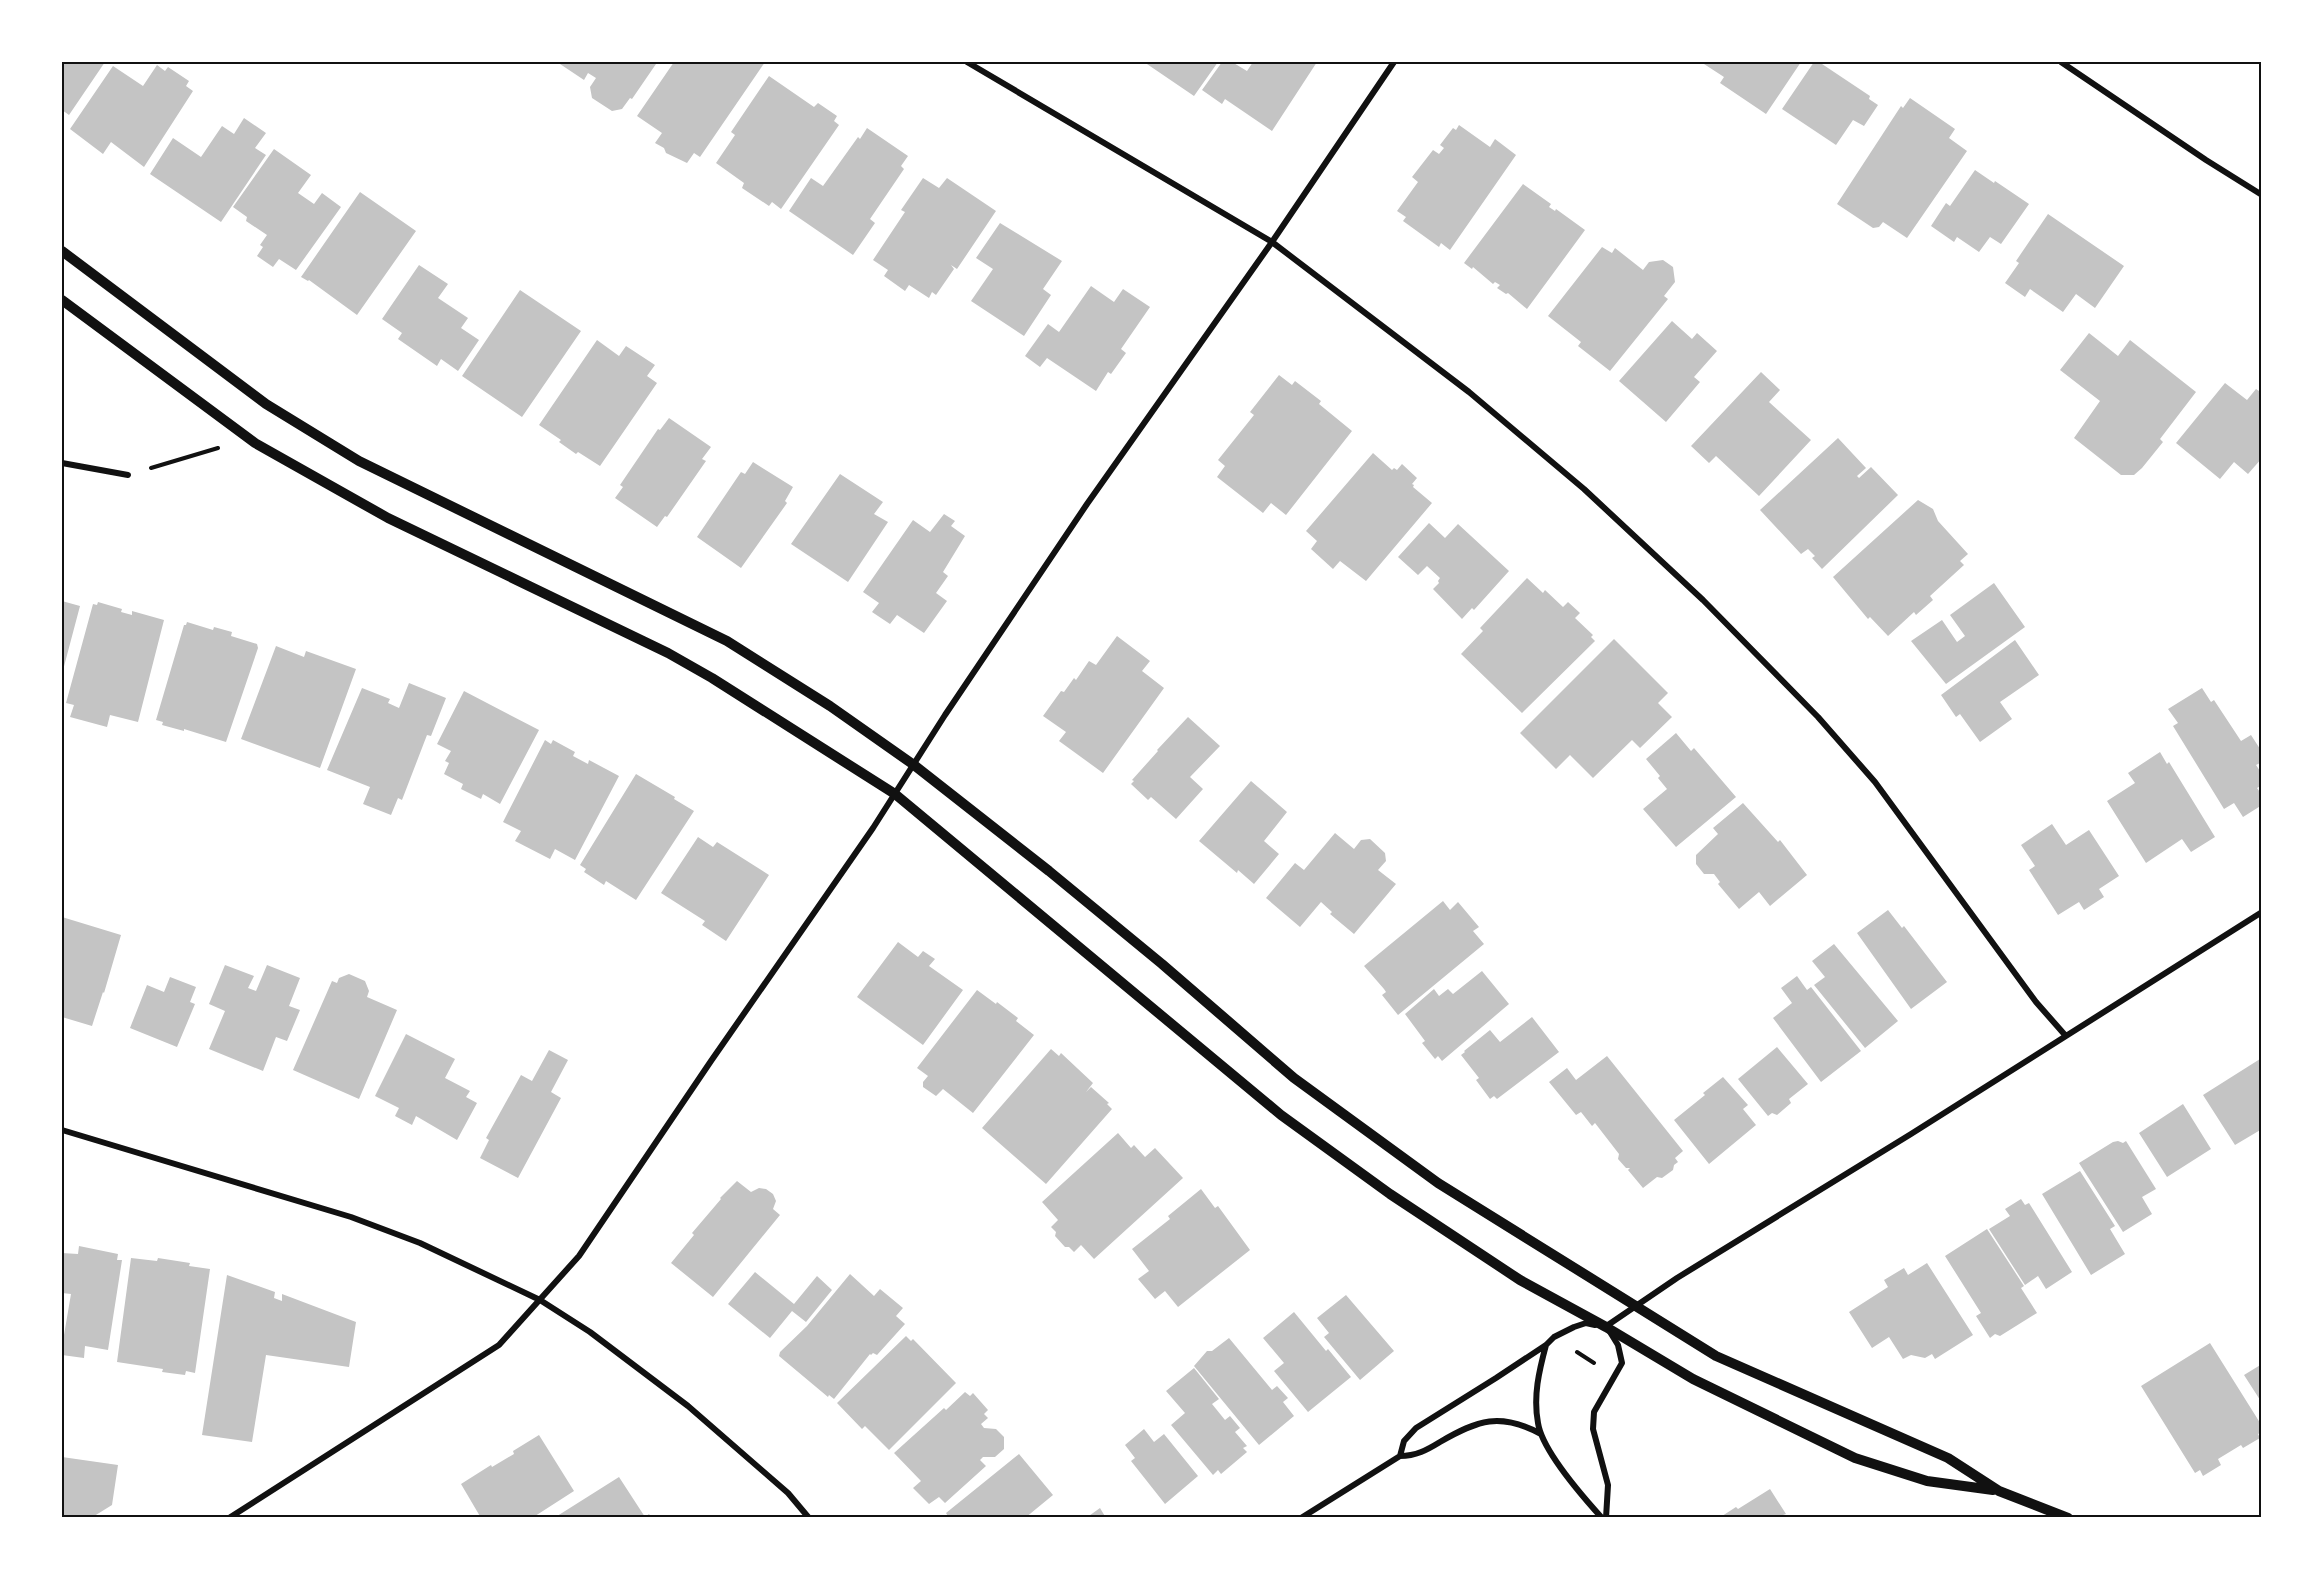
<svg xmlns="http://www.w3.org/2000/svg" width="2323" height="1579" viewBox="0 0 2323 1579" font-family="'Times New Roman',serif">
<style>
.building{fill:#c4c4c4}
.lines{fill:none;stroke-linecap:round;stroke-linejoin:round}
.path{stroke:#111;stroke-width:4}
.minor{stroke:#111;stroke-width:6}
.tertiary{stroke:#111;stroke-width:10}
.neatline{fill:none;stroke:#111;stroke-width:2}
</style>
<rect width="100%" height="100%" fill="#fff"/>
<path class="building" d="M 62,62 L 105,62 L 69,115 L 62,110 Z
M 557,62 L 653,62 L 656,64 L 632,99 L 630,98 L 622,109 L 612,111 L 592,98 L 590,87 L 596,78 L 588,73 L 584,80 Z
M 674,62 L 765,62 L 700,157 L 694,153 L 687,163 L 666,153 L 664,148 L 655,143 L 662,133 L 637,116 Z
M 1144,62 L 1218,62 L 1194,96 Z
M 1222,62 L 1232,62 L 1247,71 L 1253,62 L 1317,62 L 1272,131 L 1225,99 L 1222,104 L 1202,90 Z
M 1705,62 L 1801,62 L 1766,114 L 1720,83 L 1724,77 L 1704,64 Z
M 1814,62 L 1819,62 L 1870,96 L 1869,99 L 1878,105 L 1864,126 L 1853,120 L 1836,145 L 1782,109 Z
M 157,65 L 165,71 L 168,67 L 189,81 L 186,86 L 193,91 L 144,167 L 111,142 L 103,154 L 70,129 L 113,66 L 143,86 Z
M 769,76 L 814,107 L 818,103 L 837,116 L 834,121 L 839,125 L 781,209 L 772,202 L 769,206 L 742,188 L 744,183 L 716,163 L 735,135 L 731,132 Z
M 1910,98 L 1955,129 L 1949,138 L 1967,151 L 1907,238 L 1883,222 L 1879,227 L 1873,228 L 1837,204 L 1901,106 L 1903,108 Z
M 244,118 L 266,133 L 255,148 L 266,155 L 221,222 L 150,174 L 173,138 L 201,157 L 222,126 L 234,134 Z
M 1459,125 L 1490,147 L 1495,139 L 1516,155 L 1450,250 L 1441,243 L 1439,247 L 1403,221 L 1406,217 L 1397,211 L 1418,182 L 1412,177 L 1433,150 L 1439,154 L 1444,148 L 1440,145 L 1453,128 L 1456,130 Z
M 867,128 L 908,156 L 901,166 L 904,169 L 870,219 L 875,223 L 853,255 L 789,211 L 811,178 L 823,186 L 858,137 L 860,139 Z
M 274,149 L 311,175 L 298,193 L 314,204 L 322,193 L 341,207 L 296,270 L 279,259 L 273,267 L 257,256 L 263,247 L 260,245 L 267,235 L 246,221 L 247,217 L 233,207 Z
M 1975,170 L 1994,183 L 1995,181 L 2029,204 L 2001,244 L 1990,237 L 1979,252 L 1957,237 L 1954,242 L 1931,226 L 1946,203 L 1950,206 Z
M 923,178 L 939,188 L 947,178 L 996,211 L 957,269 L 951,265 L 954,269 L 936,295 L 932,292 L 929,298 L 909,285 L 905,291 L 884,276 L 888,270 L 873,260 L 905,212 L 901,210 Z
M 1523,184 L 1551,204 L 1549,207 L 1555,211 L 1556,209 L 1585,230 L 1527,309 L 1508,293 L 1506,294 L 1497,288 L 1500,285 L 1495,282 L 1493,284 L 1473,267 L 1472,269 L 1464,263 Z
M 360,192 L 416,231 L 357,315 L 309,280 L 308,281 L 301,277 Z
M 2048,214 L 2124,266 L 2095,308 L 2076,294 L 2063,312 L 2030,289 L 2025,297 L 2005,283 L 2019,263 L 2016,261 Z
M 1000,223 L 1062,261 L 1043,289 L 1051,295 L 1024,336 L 971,301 L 993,269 L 976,258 Z
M 1602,247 L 1612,253 L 1615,248 L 1643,270 L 1649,262 L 1663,260 L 1673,267 L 1675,282 L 1664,296 L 1668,299 L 1610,371 L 1578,346 L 1581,342 L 1548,316 Z
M 419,265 L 448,284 L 438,298 L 468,318 L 461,328 L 479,340 L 458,371 L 441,359 L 437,366 L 398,339 L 402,333 L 382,319 Z
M 1091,286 L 1114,302 L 1123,289 L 1150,307 L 1121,349 L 1126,353 L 1111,374 L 1108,372 L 1096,391 L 1047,358 L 1040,367 L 1025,356 L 1048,324 L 1059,332 Z
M 520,290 L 581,331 L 522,417 L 462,376 Z
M 1672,321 L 1692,339 L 1697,333 L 1717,351 L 1694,377 L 1700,382 L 1666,422 L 1619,381 Z
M 2089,333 L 2118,356 L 2130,340 L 2196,392 L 2160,439 L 2163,442 L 2142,468 L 2134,475 L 2121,475 L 2074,438 L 2100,401 L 2060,370 Z
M 597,340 L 619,356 L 626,346 L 655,365 L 647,376 L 657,383 L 600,466 L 578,452 L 576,454 L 559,442 L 561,440 L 539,425 Z
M 1761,372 L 1780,390 L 1769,402 L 1811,440 L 1759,496 L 1716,456 L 1709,463 L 1691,446 Z
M 1279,375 L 1292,385 L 1295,381 L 1321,401 L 1319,404 L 1352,431 L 1286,515 L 1271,503 L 1263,513 L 1217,477 L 1225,466 L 1218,460 L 1254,415 L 1250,412 Z
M 2225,383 L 2247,400 L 2256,389 L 2262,393 L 2262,458 L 2248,474 L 2234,462 L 2220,479 L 2176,443 Z
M 669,418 L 711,447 L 702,459 L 706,461 L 667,517 L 665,516 L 657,527 L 615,498 L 623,487 L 620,485 L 658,429 L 660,430 Z
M 1838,438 L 1866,468 L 1857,476 L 1859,478 L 1871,467 L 1898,495 L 1822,569 L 1812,558 L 1815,556 L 1808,549 L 1801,554 L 1760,510 Z
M 1373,453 L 1392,470 L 1394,468 L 1397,470 L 1402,464 L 1417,478 L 1412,484 L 1414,485 L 1413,487 L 1432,503 L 1366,581 L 1340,561 L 1333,569 L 1311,549 L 1317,541 L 1306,531 Z
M 753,462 L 793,487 L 785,501 L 787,503 L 741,568 L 697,537 L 741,472 L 745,474 Z
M 840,474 L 883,502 L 874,514 L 888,522 L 848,582 L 791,544 Z
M 1918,500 L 1933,509 L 1938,521 L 1968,554 L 1960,561 L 1964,565 L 1930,596 L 1933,600 L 1916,615 L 1914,612 L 1888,636 L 1870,617 L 1868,619 L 1833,577 Z
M 944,514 L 955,521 L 951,526 L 965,536 L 943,572 L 948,576 L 936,593 L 947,601 L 924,633 L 897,615 L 890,624 L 872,612 L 879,603 L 863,592 L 913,520 L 930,532 Z
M 1429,523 L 1445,538 L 1458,524 L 1509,571 L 1474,610 L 1472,608 L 1462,619 L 1433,589 L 1439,583 L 1438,581 L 1440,578 L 1427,566 L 1418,575 L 1398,557 Z
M 1527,578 L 1543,593 L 1545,590 L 1563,607 L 1568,602 L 1580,613 L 1575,618 L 1593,635 L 1591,637 L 1595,641 L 1522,713 L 1461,654 L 1483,631 L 1480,628 Z
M 1994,583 L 2025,627 L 1946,684 L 1911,641 L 1942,620 L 1957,642 L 1965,636 L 1950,615 Z
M 62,601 L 80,606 L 62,674 Z
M 98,602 L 122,609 L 121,612 L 132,615 L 132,611 L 164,620 L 138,722 L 110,715 L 107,727 L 70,717 L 74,705 L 66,703 L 93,604 L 97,605 Z
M 187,622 L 213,630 L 214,627 L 232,632 L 231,636 L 257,644 L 258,648 L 226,742 L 184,729 L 184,731 L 162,725 L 163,722 L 156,720 L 184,625 L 186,625 Z
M 1117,636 L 1150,661 L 1142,671 L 1164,688 L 1103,773 L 1059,741 L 1066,732 L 1043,716 L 1061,691 L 1064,692 L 1074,678 L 1076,680 L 1089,661 L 1096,665 Z
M 1614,639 L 1668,693 L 1658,703 L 1672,717 L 1640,748 L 1632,740 L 1593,778 L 1570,755 L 1556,769 L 1520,733 Z
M 2015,640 L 2039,675 L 2000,702 L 2012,719 L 1980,742 L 1960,714 L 1956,717 L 1941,695 Z
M 276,646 L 304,657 L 306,651 L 356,669 L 320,768 L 241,739 Z
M 409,683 L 446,698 L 431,736 L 427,735 L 402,800 L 398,798 L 391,815 L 363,804 L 370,787 L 327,770 L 362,688 L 390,699 L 388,703 L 399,708 Z
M 2202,688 L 2211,702 L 2214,700 L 2241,741 L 2251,735 L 2262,752 L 2262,762 L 2256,765 L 2262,774 L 2262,785 L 2257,788 L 2262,795 L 2262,805 L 2243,817 L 2234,803 L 2224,809 L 2173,726 L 2178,723 L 2168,709 Z
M 464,691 L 539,730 L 500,804 L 483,794 L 481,799 L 461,789 L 463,784 L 444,774 L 449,763 L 445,761 L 451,751 L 437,744 Z
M 1188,717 L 1220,746 L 1190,777 L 1203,789 L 1176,819 L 1151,797 L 1148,800 L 1131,784 L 1134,781 L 1132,780 L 1158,751 L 1157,750 Z
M 1676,733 L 1691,751 L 1694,748 L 1736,797 L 1676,847 L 1643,809 L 1667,789 L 1658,778 L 1660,776 L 1646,759 Z
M 545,740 L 551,744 L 553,740 L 575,752 L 573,756 L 588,764 L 589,760 L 619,776 L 575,860 L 555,849 L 550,859 L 515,841 L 521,831 L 503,822 Z
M 2160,752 L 2167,764 L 2169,762 L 2215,837 L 2191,852 L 2182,839 L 2146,863 L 2107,801 L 2135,783 L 2128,773 Z
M 636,774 L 675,797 L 674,799 L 694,811 L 636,900 L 606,881 L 604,885 L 584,872 L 586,869 L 580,865 Z
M 1251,781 L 1287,812 L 1264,841 L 1279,854 L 1254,884 L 1238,870 L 1237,873 L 1199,841 Z
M 1743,803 L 1778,842 L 1780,840 L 1807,875 L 1770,906 L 1759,892 L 1739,909 L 1718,884 L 1720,882 L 1714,874 L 1704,874 L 1696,864 L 1696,855 L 1718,834 L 1713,828 Z
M 2052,824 L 2066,845 L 2089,830 L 2119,876 L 2099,889 L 2104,897 L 2084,910 L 2079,902 L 2058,915 L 2029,870 L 2035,866 L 2021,845 Z
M 1335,833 L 1354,849 L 1361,840 L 1370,839 L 1385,853 L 1386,861 L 1378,870 L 1396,884 L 1354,934 L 1330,914 L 1332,912 L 1321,902 L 1300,927 L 1266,898 L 1295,863 L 1304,870 Z
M 698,837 L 713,847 L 717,842 L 769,875 L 726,941 L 702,925 L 705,921 L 661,893 Z
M 1443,901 L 1450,910 L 1458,902 L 1479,927 L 1473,931 L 1484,944 L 1398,1015 L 1382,995 L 1386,992 L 1384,989 L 1364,966 Z
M 1888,910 L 1902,928 L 1904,926 L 1947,982 L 1911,1009 L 1857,933 Z
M 62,917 L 121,935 L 104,993 L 103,992 L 92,1026 L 62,1017 Z
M 898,942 L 918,957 L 923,951 L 935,959 L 929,966 L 963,990 L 923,1045 L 857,997 Z
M 1834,944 L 1898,1021 L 1865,1048 L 1814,985 L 1825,977 L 1812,961 Z
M 225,965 L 254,976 L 248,988 L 256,991 L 267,965 L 300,978 L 289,1006 L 300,1010 L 287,1041 L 276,1037 L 263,1071 L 209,1049 L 225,1011 L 209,1004 Z
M 1482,971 L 1509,1004 L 1442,1061 L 1438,1056 L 1435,1059 L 1422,1043 L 1425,1041 L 1405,1014 L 1434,989 L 1439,996 L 1448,989 L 1453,994 Z
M 349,974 L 365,981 L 369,991 L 367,997 L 397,1010 L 359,1099 L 293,1070 L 332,981 L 337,983 L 339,978 Z
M 1797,976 L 1807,990 L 1811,987 L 1861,1051 L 1821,1082 L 1773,1018 L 1792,1003 L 1781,988 Z
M 170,977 L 196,987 L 190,1002 L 195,1004 L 177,1047 L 130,1028 L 147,985 L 164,992 Z
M 977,990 L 996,1004 L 997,1002 L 1018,1018 L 1016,1021 L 1034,1035 L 973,1113 L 943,1089 L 936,1096 L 923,1087 L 923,1082 L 928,1076 L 917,1068 Z
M 1532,1017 L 1559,1052 L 1497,1099 L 1494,1096 L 1490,1099 L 1476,1080 L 1479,1078 L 1461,1055 L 1465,1052 L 1464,1051 L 1490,1030 L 1500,1042 Z
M 406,1034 L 455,1059 L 445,1078 L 470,1091 L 466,1097 L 477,1103 L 457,1140 L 416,1116 L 412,1125 L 395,1116 L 399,1108 L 375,1096 Z
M 1777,1047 L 1808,1084 L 1789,1099 L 1791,1103 L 1777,1115 L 1772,1113 L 1768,1116 L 1738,1079 Z
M 1051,1049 L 1059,1056 L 1061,1053 L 1093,1083 L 1086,1092 L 1091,1087 L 1109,1103 L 1107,1104 L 1112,1109 L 1046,1184 L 982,1128 Z
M 549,1050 L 568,1060 L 551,1092 L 561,1098 L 518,1178 L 480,1158 L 489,1140 L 486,1138 L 521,1075 L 532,1081 Z
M 1607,1056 L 1683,1151 L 1675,1158 L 1678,1162 L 1674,1165 L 1673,1170 L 1662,1178 L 1657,1177 L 1643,1188 L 1628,1170 L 1630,1168 L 1626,1168 L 1618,1159 L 1619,1154 L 1595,1123 L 1592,1126 L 1581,1112 L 1576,1115 L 1549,1082 L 1567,1068 L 1576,1080 Z
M 2260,1059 L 2262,1129 L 2235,1145 L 2203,1095 Z
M 1723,1077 L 1748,1105 L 1743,1109 L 1756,1125 L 1709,1164 L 1674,1120 L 1705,1095 L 1703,1093 Z
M 2183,1104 L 2211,1149 L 2167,1177 L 2139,1133 Z
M 1118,1133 L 1131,1148 L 1134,1145 L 1145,1157 L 1155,1148 L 1183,1178 L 1094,1259 L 1081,1245 L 1074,1252 L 1069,1247 L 1065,1247 L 1055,1236 L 1056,1232 L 1051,1227 L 1058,1220 L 1042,1202 Z
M 2118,1141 L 2123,1143 L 2126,1141 L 2156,1189 L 2142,1197 L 2152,1214 L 2123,1232 L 2079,1163 L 2113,1142 Z
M 2080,1171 L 2115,1226 L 2110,1229 L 2125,1254 L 2091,1275 L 2042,1194 Z
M 737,1181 L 751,1192 L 759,1188 L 766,1189 L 773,1194 L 776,1201 L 773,1209 L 780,1215 L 713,1297 L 671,1263 L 694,1235 L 692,1233 L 721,1199 L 720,1198 Z
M 1201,1189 L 1215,1208 L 1218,1206 L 1250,1250 L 1178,1307 L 1165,1291 L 1155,1299 L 1138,1279 L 1149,1271 L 1132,1249 L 1170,1219 L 1168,1216 Z
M 2021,1199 L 2025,1205 L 2029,1203 L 2072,1272 L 2046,1289 L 2038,1276 L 2025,1285 L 1989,1229 L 2010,1216 L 2005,1209 Z
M 1987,1229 L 2024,1286 L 2021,1288 L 2037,1313 L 2000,1336 L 1995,1334 L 1990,1338 L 1976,1316 L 1981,1313 L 1945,1256 Z
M 79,1246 L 118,1254 L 117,1260 L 122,1260 L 108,1350 L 85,1346 L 84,1358 L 62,1355 L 62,1334 L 64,1335 L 71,1294 L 62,1293 L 62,1253 L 78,1254 Z
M 131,1258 L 157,1261 L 158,1258 L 190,1263 L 189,1266 L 210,1269 L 195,1373 L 186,1371 L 185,1375 L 162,1372 L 163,1369 L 117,1362 Z
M 1927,1263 L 1973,1335 L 1935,1359 L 1932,1354 L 1925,1358 L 1911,1355 L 1903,1359 L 1889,1337 L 1872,1348 L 1849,1312 L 1888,1287 L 1884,1280 L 1904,1268 L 1908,1275 Z
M 755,1272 L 794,1304 L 817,1276 L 832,1290 L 806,1322 L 792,1311 L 770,1338 L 728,1304 Z
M 850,1274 L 874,1296 L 880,1289 L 903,1308 L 896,1316 L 905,1324 L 877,1355 L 873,1353 L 871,1355 L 870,1354 L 834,1399 L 829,1395 L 828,1397 L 779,1356 L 780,1352 L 807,1326 Z
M 227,1275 L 275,1292 L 274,1298 L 282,1301 L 282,1294 L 356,1322 L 349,1367 L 266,1355 L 252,1442 L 202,1435 Z
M 1346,1295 L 1394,1351 L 1360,1380 L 1324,1337 L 1329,1333 L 1317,1318 Z
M 1294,1312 L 1326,1351 L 1328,1349 L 1351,1377 L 1308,1412 L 1274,1371 L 1284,1363 L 1263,1338 Z
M 906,1336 L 911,1341 L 913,1339 L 956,1383 L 889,1450 L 865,1426 L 862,1429 L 837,1403 Z
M 1229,1338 L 1272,1390 L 1277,1386 L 1288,1398 L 1283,1402 L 1294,1416 L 1259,1445 L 1194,1366 L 1207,1351 L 1212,1351 Z
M 2210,1343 L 2262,1426 L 2262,1432 L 2258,1434 L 2260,1438 L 2243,1448 L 2241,1445 L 2218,1459 L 2221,1465 L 2203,1476 L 2200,1470 L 2195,1473 L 2141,1386 Z
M 2262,1364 L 2262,1403 L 2244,1375 Z
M 1194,1368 L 1219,1399 L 1212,1404 L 1225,1420 L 1230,1416 L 1240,1428 L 1235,1432 L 1247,1446 L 1243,1448 L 1247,1452 L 1221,1474 L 1218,1470 L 1213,1475 L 1171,1425 L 1185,1413 L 1166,1391 Z
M 965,1392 L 970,1396 L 973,1393 L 988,1410 L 984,1414 L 988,1418 L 981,1424 L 984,1428 L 996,1429 L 1004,1437 L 1004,1449 L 995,1457 L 983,1457 L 980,1460 L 986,1466 L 945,1503 L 939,1497 L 929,1504 L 913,1488 L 921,1481 L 894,1453 L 944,1408 L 946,1410 Z
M 1144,1429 L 1154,1442 L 1164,1434 L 1198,1476 L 1165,1504 L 1131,1461 L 1135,1458 L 1125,1445 Z
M 539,1435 L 574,1491 L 532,1518 L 481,1518 L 461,1484 L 491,1465 L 492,1467 L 514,1454 L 513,1451 Z
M 1019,1454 L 1053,1495 L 1025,1518 L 949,1518 L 946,1513 Z
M 62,1457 L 118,1465 L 112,1505 L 91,1518 L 62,1518 Z
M 619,1477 L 645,1517 L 649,1514 L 652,1518 L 554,1518 Z
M 1770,1489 L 1786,1514 L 1783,1515 L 1784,1518 L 1719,1518 L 1736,1507 L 1738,1509 Z
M 1100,1508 L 1106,1518 L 1086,1518 Z"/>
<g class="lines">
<path class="path" d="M 151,468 L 218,448
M 1577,1352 L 1594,1363"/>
<path class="minor" d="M 967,62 L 1272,242 L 1469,392 L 1584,489 L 1703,600 L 1818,717 L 1875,782 L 2036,1002 L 2065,1035
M 2061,62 L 2206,160 L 2262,195
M 62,463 L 128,475
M 62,1130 L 351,1217 L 420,1243 L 540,1300 L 590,1332 L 688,1406 L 788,1493 L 809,1518
M 1605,1327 L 1677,1278 L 1911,1134 L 2262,912
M 1546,1345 C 1539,1371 1533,1396 1538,1423 C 1542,1450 1583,1497 1602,1518
M 1400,1456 C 1416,1456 1427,1450 1440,1442 C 1478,1420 1500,1412 1541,1434
M 229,1518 L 499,1345 L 579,1256 L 711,1061 L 873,828 L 945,715 L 1087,504 L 1272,242 L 1394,62
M 1301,1518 L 1400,1456 L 1404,1441 L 1416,1428 L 1496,1378 L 1546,1345 L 1554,1337 L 1574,1327 L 1586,1323 L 1595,1325
M 1606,1518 L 1608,1485 L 1593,1429 L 1594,1412 L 1622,1363 L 1618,1345 L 1610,1332"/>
<path class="tertiary" d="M 62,251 L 266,404 L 359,461 L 727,641 L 830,706 L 914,765 L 1049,871 L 1162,964 L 1294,1078 L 1438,1183 L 1716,1356 L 1948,1458 L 1999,1491 L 2068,1518
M 62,300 L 255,443 L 388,518 L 668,653 L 712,678 L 895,794 L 1281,1115 L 1390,1194 L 1520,1280 L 1606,1327 L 1693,1379 L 1855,1458 L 1927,1481 L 1993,1490"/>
</g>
<rect width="2323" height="1579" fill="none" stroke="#ffffff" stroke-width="126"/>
<rect x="63" y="63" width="2197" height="1453" class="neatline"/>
</svg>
